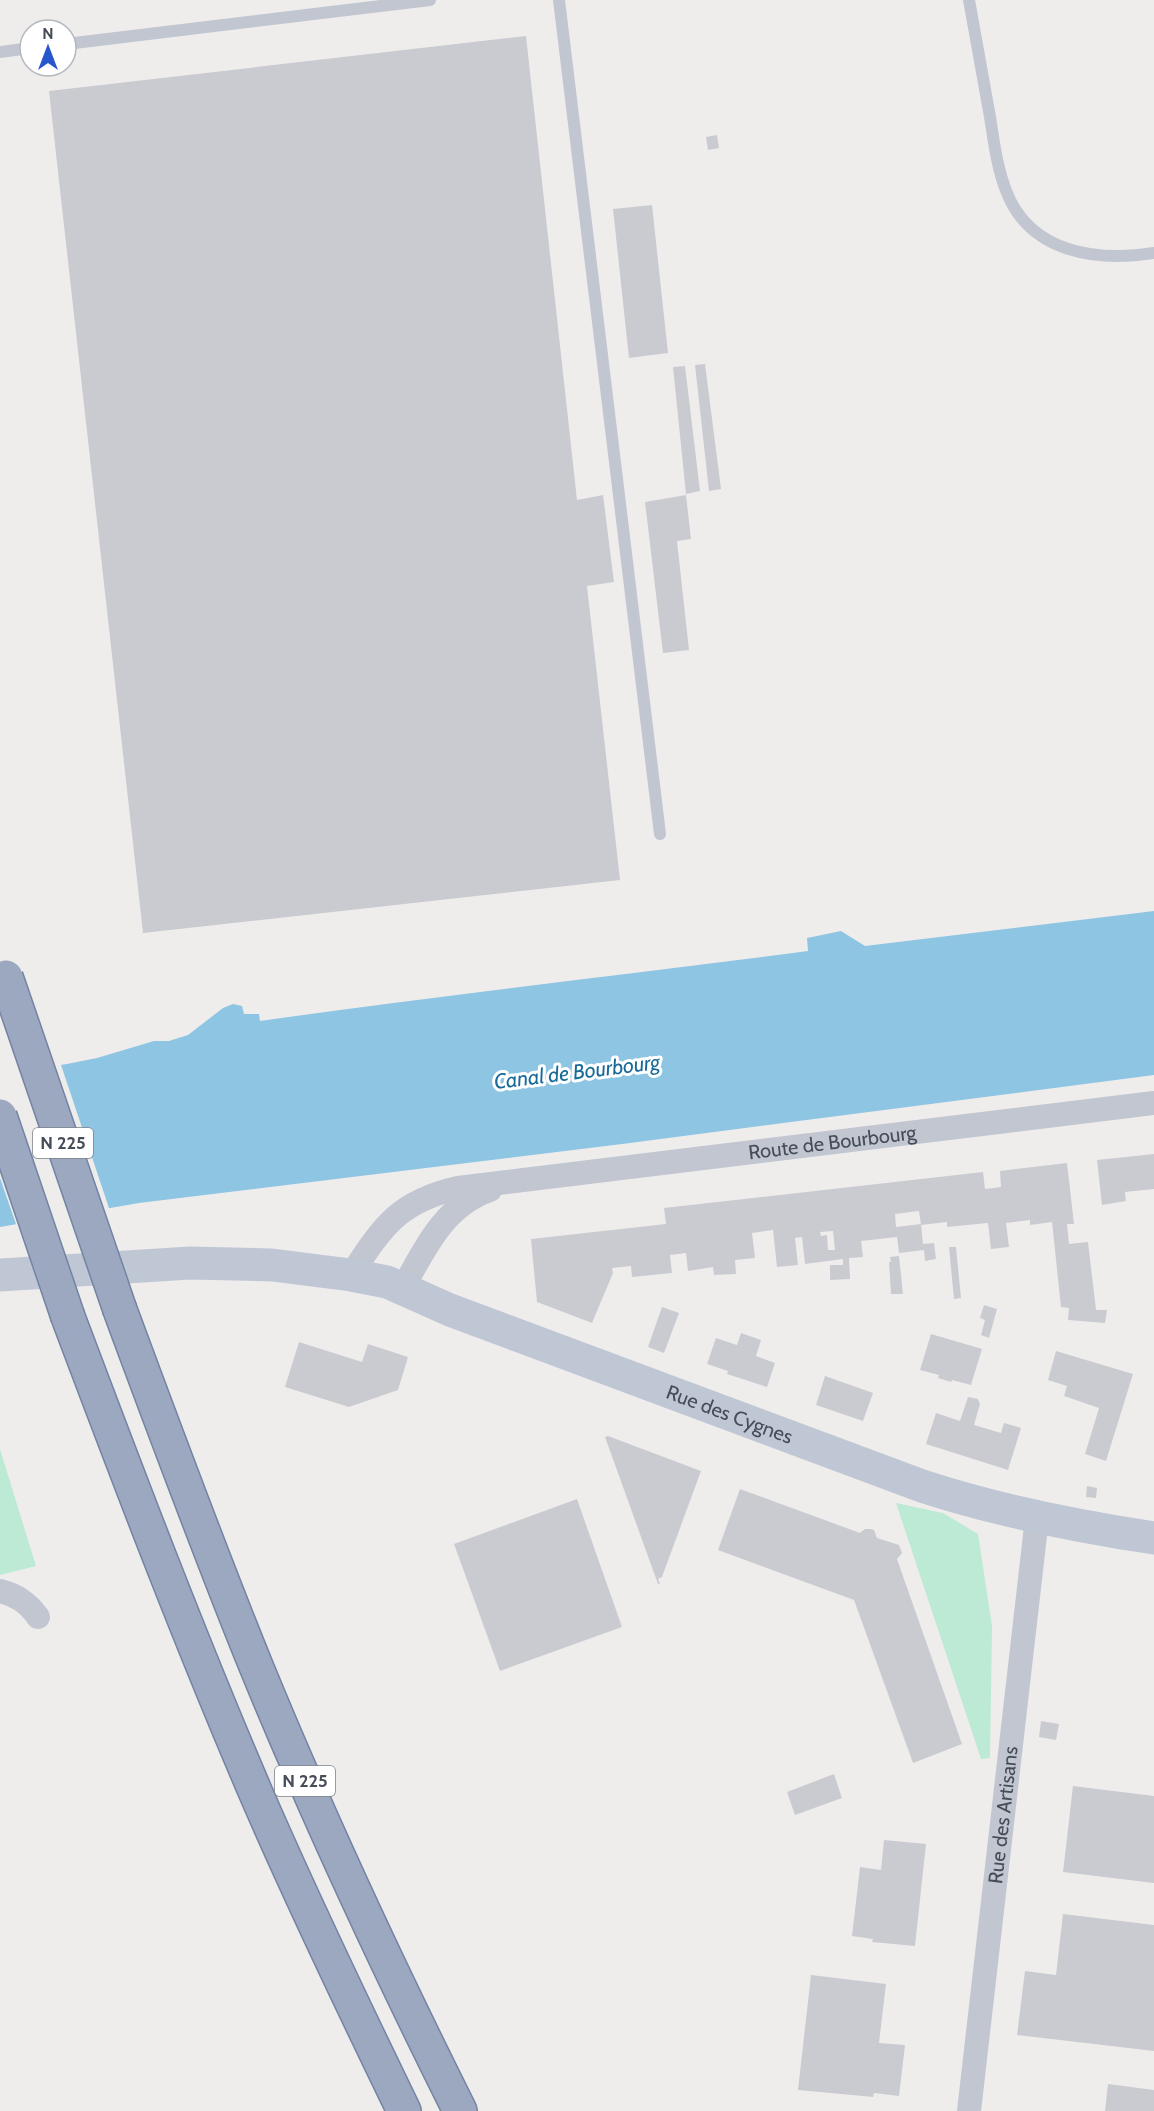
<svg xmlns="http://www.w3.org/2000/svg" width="1154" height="2111" viewBox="0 0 1154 2111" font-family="Cabin,sans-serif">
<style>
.green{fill:#bdead5}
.water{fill:#8ec5e3}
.pier{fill:#efedec}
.building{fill:#cacbd1;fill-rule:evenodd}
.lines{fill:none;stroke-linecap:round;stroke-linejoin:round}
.trunk-casing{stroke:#7383a3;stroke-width:36}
.service{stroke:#c1c6d1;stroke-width:12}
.minor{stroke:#c1c6d1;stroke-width:24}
.secondary{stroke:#c0c7d4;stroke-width:33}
.trunk{stroke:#9ba8c0;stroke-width:33}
.trunk-bridge-casing{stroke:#7383a3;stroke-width:36;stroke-linecap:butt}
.trunk-bridge{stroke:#9ba8c0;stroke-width:33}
.labels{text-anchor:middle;stroke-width:6;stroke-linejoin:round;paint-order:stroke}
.shield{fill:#fff;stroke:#7e828a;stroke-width:1.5}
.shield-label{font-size:18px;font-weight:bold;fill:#464d58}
.street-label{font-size:20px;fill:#464d58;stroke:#fff}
.water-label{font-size:21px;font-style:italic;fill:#186a99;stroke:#fff}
</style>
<rect width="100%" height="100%" fill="#efedec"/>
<path class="green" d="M 0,1449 L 36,1566 L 0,1575 Z
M 896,1503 L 943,1513 L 978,1534 L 992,1626 L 990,1758 L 981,1759 Z"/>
<path class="water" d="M 1154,911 L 1154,1075 L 630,1143 L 139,1203 L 0,1227 L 0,1074 L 67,1064 L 97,1058 L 154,1041 L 169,1041 L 188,1035 L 223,1008 L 233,1004 L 242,1006 L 244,1014 L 259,1014 L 260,1021 C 442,995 625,975 808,951 L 807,938 L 841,931 L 865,946 Z"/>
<path class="pier" d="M 60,1062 L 110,1211 L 17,1227 L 0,1178 L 0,1071 Z"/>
<path class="building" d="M 526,36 L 577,500 L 603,495 L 614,582 L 587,586 L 620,880 L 143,933 L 49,91 Z
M 717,135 L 719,148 L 708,150 L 706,137 Z
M 652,205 L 668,353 L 629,358 L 613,209 Z
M 705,364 L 721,489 L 709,491 L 695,365 Z
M 685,366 L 700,491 L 686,494 L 673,367 Z
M 686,495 L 691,539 L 677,541 L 689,650 L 663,653 L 645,502 Z
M 1154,1154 L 1154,1189 L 1125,1192 L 1126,1201 L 1102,1205 L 1097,1160 Z
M 1067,1163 L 1074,1224 L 1067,1224 L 1069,1244 L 1088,1242 L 1096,1310 L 1107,1310 L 1105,1323 L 1068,1320 L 1069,1308 L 1061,1307 L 1052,1222 L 1030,1225 L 1030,1220 L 1006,1223 L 1009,1247 L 991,1249 L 988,1223 L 947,1227 L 947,1222 L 921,1225 L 919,1211 L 895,1214 L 896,1227 L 921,1224 L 923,1244 L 934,1243 L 936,1259 L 925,1261 L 924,1250 L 899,1253 L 897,1237 L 861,1241 L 863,1257 L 849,1258 L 850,1279 L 830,1280 L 830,1265 L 843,1265 L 843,1259 L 805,1264 L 802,1237 L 795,1238 L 798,1265 L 777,1267 L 773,1230 L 752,1233 L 755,1258 L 735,1260 L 736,1274 L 714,1275 L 713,1267 L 688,1271 L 686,1253 L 670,1255 L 672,1273 L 632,1277 L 631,1266 L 612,1268 L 613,1273 L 592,1323 L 537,1302 L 531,1239 L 666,1224 L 664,1208 L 983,1172 L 985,1189 L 1001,1187 L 1000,1171 ZM 833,1231 L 835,1250 L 828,1250 L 827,1235 L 821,1236 L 820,1232 Z
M 949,1247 L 956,1247 L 961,1298 L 954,1299 Z
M 899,1256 L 903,1294 L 891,1294 L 889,1262 L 891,1262 L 890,1257 Z
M 984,1305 L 997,1309 L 989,1338 L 981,1335 L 985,1320 L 980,1318 Z
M 662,1307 L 679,1313 L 664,1353 L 648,1347 Z
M 741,1333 L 761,1340 L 756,1356 L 775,1363 L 767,1387 L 727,1374 L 728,1371 L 707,1364 L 716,1338 L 737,1345 Z
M 931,1334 L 982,1349 L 971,1385 L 952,1380 L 951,1382 L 938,1378 L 939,1375 L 920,1370 Z
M 299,1342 L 362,1362 L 368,1344 L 408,1357 L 398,1390 L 349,1407 L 285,1387 Z
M 1056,1351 L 1133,1374 L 1106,1461 L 1085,1454 L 1099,1408 L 1064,1396 L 1067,1386 L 1048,1380 Z
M 825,1376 L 873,1393 L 863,1421 L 816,1405 Z
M 968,1397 L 978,1399 L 980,1404 L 974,1425 L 1001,1433 L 1004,1423 L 1021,1428 L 1008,1470 L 926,1444 L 936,1413 L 960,1421 Z
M 608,1436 L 701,1471 L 662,1577 L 658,1579 L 660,1584 L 658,1584 L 605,1437 Z
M 1087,1486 L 1097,1488 L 1096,1498 L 1086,1497 Z
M 740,1489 L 860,1533 L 865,1529 L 871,1529 L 874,1530 L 877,1538 L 899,1545 L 902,1553 L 897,1559 L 962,1744 L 913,1763 L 854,1600 L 718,1550 Z
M 577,1499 L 622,1627 L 500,1671 L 454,1544 Z
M 1041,1721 L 1059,1724 L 1056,1740 L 1039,1737 Z
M 834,1774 L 842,1798 L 795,1815 L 787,1792 Z
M 1073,1786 L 1154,1796 L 1154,1883 L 1063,1872 Z
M 884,1840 L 926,1844 L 915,1946 L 872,1942 L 873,1939 L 852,1936 L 860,1867 L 881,1870 Z
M 1063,1914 L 1154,1925 L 1154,2051 L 1017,2035 L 1025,1971 L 1056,1975 Z
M 811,1975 L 886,1984 L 879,2043 L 905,2045 L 899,2096 L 874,2093 L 873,2097 L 798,2090 Z
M 1108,2084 L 1154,2090 L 1154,2111 L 1105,2111 Z"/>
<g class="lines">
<defs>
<path id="trunk" d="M 120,1310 C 164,1429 208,1548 256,1666 C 318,1817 387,1965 460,2111
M 68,1317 C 129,1479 190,1640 258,1798 C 304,1904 354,2008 404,2111"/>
</defs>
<use href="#trunk" class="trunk-casing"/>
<path class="service" d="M 559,0 L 660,834
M 969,0 C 976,39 983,78 990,117 C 994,142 997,169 1007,193 C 1031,253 1097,262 1154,253
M 66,44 L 430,0
M 0,52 L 30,48"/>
<g class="minor">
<path id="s1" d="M 351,1275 C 382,1227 399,1201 458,1188 L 1154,1103"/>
<path d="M 403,1288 C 425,1248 444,1206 490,1190"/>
<path d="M 0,1591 C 17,1595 28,1603 38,1617"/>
<path id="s2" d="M 969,2111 L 1037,1518"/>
</g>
<path class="secondary" id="s3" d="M 0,1275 L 190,1263 L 272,1265 L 351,1275 L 387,1282 L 450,1310 L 922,1486 C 998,1511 1075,1526 1154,1538"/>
<use href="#trunk" class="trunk"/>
<defs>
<path id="trunk-bridge" d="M 6,977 L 120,1310
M 0,1116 L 68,1317"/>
</defs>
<use href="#trunk-bridge" class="trunk-bridge-casing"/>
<use href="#trunk-bridge" class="trunk-bridge"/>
</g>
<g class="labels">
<g class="shield">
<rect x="33" y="1128" width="60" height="30" rx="4.5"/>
<rect x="275" y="1766" width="60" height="30" rx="4.5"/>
</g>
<g class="shield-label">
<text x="63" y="1149">N 225</text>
<text x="305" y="1787">N 225</text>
</g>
<g class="street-label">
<text dy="7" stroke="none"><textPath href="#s1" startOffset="520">Route de Bourbourg</textPath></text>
<text dy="7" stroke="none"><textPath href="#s3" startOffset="756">Rue des Cygnes</textPath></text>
<text dy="7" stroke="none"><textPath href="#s2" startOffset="298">Rue des Artisans</textPath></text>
</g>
<g class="water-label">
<text transform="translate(577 1072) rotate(-7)" y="7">Canal de Bourbourg</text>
</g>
</g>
<g transform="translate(48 48)"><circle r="28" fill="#ffffff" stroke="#b5b8bc" stroke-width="1.5"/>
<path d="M0-4.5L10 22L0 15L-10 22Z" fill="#2857cd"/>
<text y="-9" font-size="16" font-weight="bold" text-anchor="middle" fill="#464d58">N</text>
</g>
</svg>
